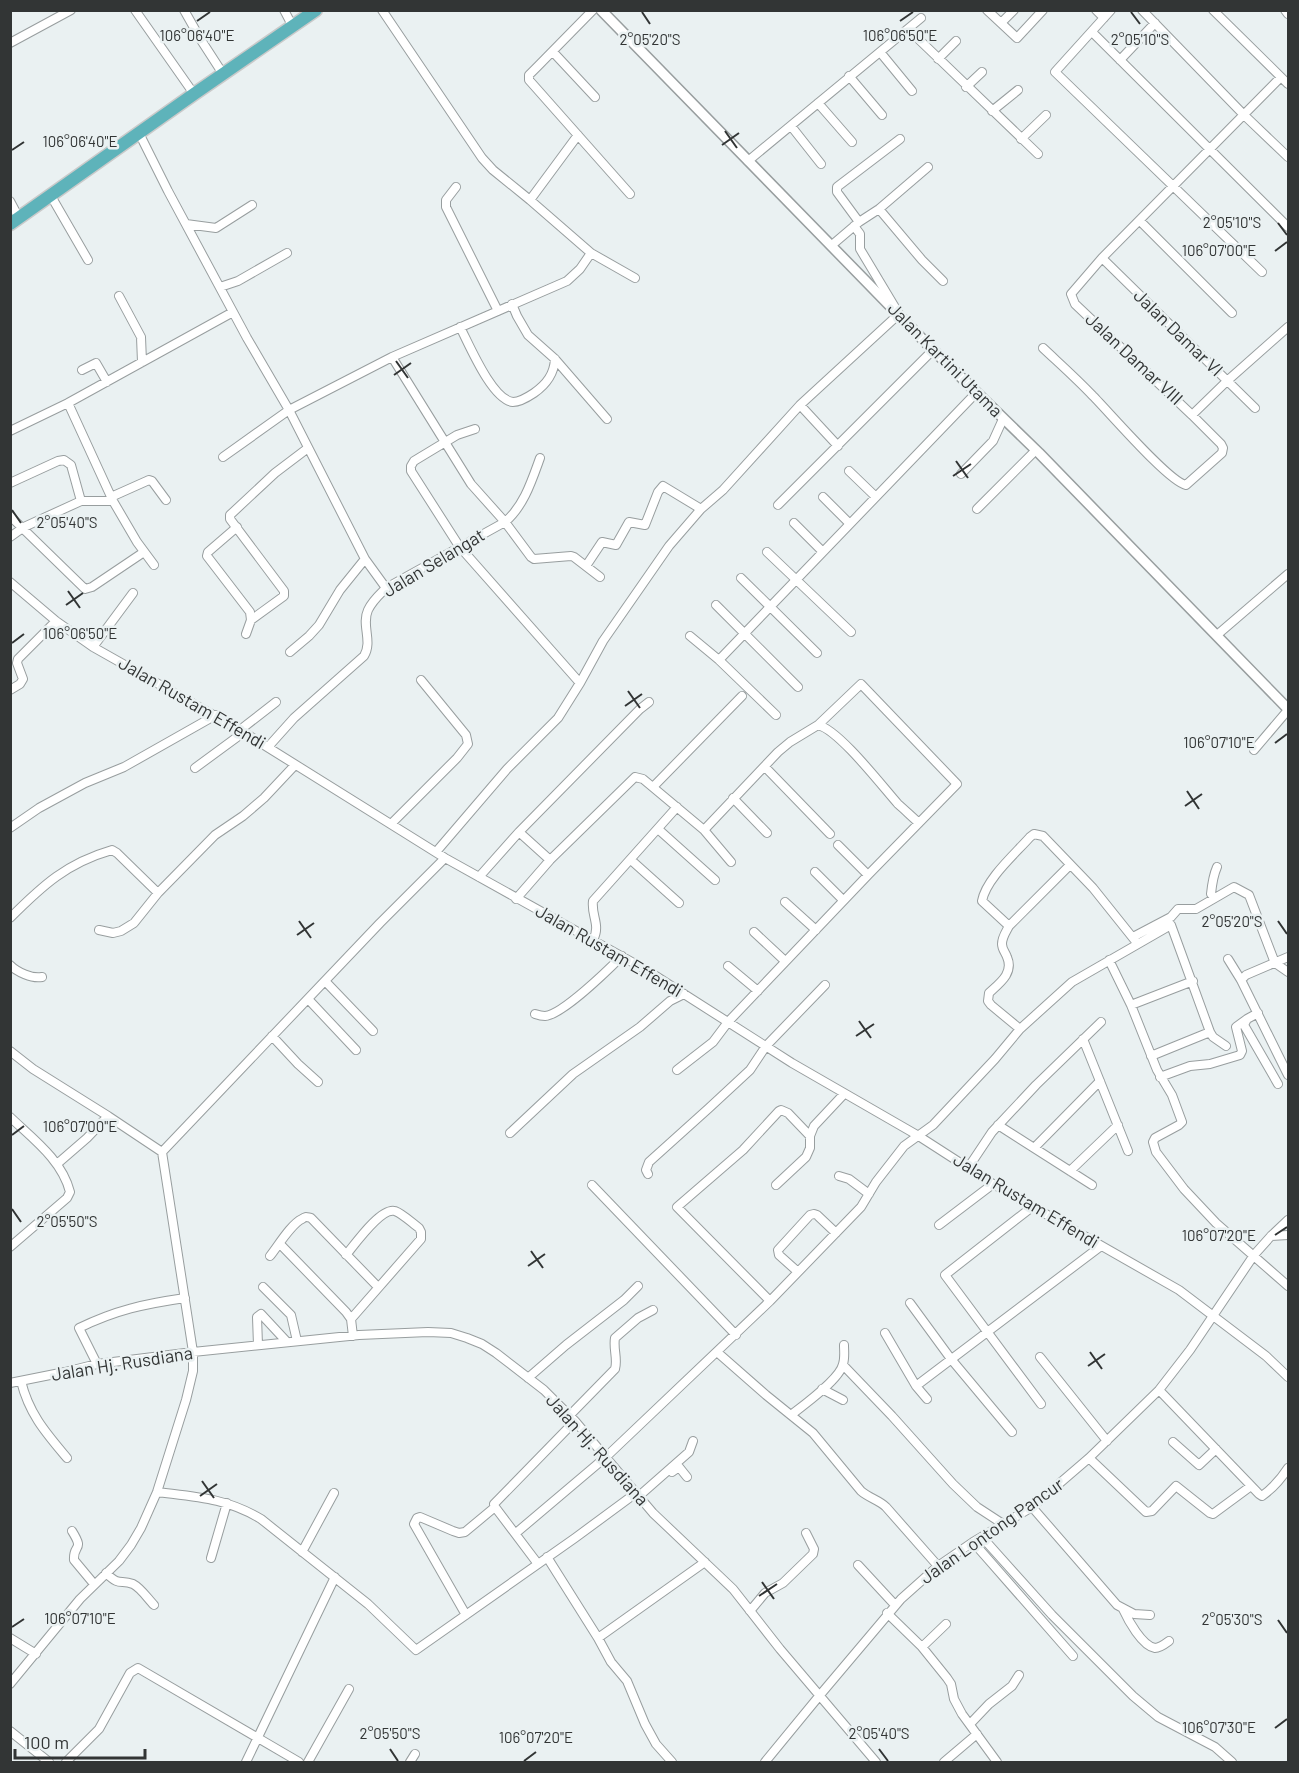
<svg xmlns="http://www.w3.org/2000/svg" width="1299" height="1773" viewBox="0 0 1299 1773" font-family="Barlow,sans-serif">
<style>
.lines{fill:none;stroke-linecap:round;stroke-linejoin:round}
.minor-casing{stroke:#989e9f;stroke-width:10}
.tertiary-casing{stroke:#989e9f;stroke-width:12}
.trunk-casing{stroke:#cacaca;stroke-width:15}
.minor{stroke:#fff;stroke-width:8}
.tertiary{stroke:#fff;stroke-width:9}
.trunk{stroke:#5eb3ba;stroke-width:12}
.ticks{fill:none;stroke:#323535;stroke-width:2}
.labels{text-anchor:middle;stroke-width:5;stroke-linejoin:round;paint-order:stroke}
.street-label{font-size:18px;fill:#323535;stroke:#eaf1f2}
.ticks-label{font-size:15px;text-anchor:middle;fill:#323535;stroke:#eaf1f2;stroke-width:5;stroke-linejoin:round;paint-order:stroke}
</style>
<rect width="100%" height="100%" fill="#eaf1f2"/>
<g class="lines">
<defs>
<path id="minor" d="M 135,10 L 194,94
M 184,10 L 201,40 L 223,74
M 284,10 L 293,27
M 382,10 L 482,158 L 493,170 L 530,200 L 591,253 L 635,278
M 593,10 L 538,66 L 529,75 L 529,80 L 630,194
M 987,10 L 1017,38 L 1043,10
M 1096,10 L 1104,18
M 1111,10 L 1055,72 L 1262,272
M 1142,10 L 1244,115 L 1288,157
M 1213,10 L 1288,84
M 1285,10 L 1288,14
M 1001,23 L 1014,10
M 908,29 L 1038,154
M 1092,32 L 1288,227
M 10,43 L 71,10
M 553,52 L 595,97
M 880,52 L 912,91
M 938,59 L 956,41
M 1120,60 L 1155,23
M 849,76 L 882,115
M 966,87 L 982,72
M 818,103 L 852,142
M 992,111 L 1018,90
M 791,126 L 821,164
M 139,133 L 168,191 L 247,338 L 289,410 L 365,559 L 386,588
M 1021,139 L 1046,115
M 748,161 L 921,18
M 456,187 L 446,200 L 446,207 L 498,311
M 51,196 L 88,260
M 530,200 L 578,135
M 10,201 L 19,218
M 879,209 L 922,260 L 943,281
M 1140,221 L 1232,313
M 859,222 L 879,209 L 928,167
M 186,224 L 216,228 L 252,205
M 832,245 L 859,222 L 837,192 L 837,187 L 900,139
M 1102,258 L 1255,408
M 220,287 L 238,281 L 287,253
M 119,296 L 141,337 L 142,362
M 512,304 L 517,316 L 528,335 L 555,359 L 607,419
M 460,327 C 469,344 492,400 513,402 C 520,402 528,397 534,393 C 547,384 554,374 555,359
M 1043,348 C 1060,364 1077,379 1093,396 C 1109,412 1169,482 1186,485 L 1222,453 L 1223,448 L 1221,444 L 1192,415 L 1075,304 L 1071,294 L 1102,258 L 1281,77
M 392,357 L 471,484 L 505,522 L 531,557 L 534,559 L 571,556 L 574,557 L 600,577
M 82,370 L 96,363 L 107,382
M 68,403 L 113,501 L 137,542 L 154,565
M 800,405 L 838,446
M 1192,415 L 1227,381 L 1288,327
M 475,429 L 457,435 L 414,461 L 411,466 L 411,471 L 459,546 L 580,683
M 10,431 L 68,403 L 233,312
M 223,457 L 289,410 L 392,357 L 567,281 L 580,269 L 591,253
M 849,471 L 876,497
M 961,474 L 993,441 L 1003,419
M 10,483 L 58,461 L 64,460 L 71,465 L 81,501
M 111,497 L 149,480 L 152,481 L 166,500
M 823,497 L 850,524
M 778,505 L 933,350
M 977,509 L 1036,450
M 10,516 L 85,589 L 92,587 L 144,552
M 794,523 L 823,552
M 237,527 L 208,552 L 207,556 L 250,612 L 251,620 L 246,634
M 10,537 L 24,527 L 81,501 L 113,501
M 767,552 L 851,632
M 586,566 L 602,542 L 616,545 L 629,522 L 645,525 L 658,492 L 663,486 L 701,509
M 741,578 L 817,653
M 10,582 L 56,621 L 93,647 L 240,730 L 445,858 L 648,971 L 792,1063 L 917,1135 L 993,1184 L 1179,1290 L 1266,1356 L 1288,1377
M 716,605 L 798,687
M 251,620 L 284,596 L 284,591 L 230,519 L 230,515 L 275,473 L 308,448
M 1217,635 L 1288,574
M 690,636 L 719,660 L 976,393
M 93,647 L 133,593
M 290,652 L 309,636 L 319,625 L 340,590 L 365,559
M 719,660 L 776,715
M 10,690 L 20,684 L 23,679 L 17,663 L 18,659 L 56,621
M 818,725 L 861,684 L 957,784 L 868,875
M 240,730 L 276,702
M 268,747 L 294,718 L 364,656 C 373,641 361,625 368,610 C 372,601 380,594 386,588 L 505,522 C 524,506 532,480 540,458
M 1254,750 L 1288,710
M 765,767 L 830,834
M 195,768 L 244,732
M 653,787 L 742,696
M 733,798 L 767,833
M 392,823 L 457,758 L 468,744 L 466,735 L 421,680
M 10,828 L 39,808 L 85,783 L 124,767 L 216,715
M 658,829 L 715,880
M 704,830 L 731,862
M 519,832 L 550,860
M 436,852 L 507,769 L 558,718 L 580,683 L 603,641 L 669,546 L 701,509 L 723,490 L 800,405 L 899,314 L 860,249 L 860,234 L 854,226
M 631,860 L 679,903
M 815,872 L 843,900
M 479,877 L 519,832 L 640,709 L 649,702
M 1214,897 L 1211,894 C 1212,884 1213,876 1217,867
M 516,899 L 550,860 L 635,777 L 643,779 L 704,830 L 778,752 L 790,742 L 818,725 C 839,730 882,786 898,804 C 905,810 912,817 919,823
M 785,902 L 816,930
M 10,918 C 43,885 67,863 112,850 L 117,853 L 158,893
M 1009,926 L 1070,865
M 99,930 L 113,933 L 121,931 L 134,923 L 158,893 L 215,835 L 243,816 L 264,798 L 295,765
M 754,932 L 785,961
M 1133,937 L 1171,917 L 1178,909 L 1196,909 L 1234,887 L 1249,895 L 1275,963 L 1288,972
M 593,940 C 601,925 591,916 593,901 L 677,807
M 1228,959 L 1241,980 L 1288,1075
M 1109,960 L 1131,1005 L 1157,1070 L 1172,1095 L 1182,1122 L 1179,1125 L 1155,1138 L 1153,1142 L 1156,1152 L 1184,1189 L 1216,1223 L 1288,1286
M 10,965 C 17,972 32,979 42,977
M 728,966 L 758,991
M 1241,980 L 1246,975 L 1288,957
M 325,981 L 373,1031
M 308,999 L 356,1050
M 1131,1005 L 1193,981
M 1258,1013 L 1247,1019 L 1244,1025 L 1278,1084
M 535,1014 C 538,1015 542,1016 545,1016 C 562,1015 609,969 622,956
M 1020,1029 L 991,1005 L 988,1001 L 989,993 C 1000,983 1014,973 1007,957 C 1005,952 1002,949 1002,944 C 1002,937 1006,932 1009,926 L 982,901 C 986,879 1015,854 1030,837 L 1034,834 L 1043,836 L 1093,888 L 1137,943
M 1210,1032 L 1213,1037 L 1226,1046
M 272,1036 L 298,1064 L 318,1082
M 1083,1039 L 1128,1151
M 10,1051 L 33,1069 L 108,1116 L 162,1152 L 193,1352 L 193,1371 L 186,1400 L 157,1492 L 141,1528 L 131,1545 L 119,1561 L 80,1599 L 10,1684
M 677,1070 L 713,1042 L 728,1022 L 868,875 L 838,845
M 1160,1077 L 1190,1066 L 1210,1064 L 1240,1055 L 1242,1051 L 1236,1027 L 1247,1019
M 10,1117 C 33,1139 62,1160 70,1192 L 67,1198 L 10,1247
M 998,1125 L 1092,1185
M 510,1133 L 573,1074 L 640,1027 L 670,1001 L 684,994
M 1034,1148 L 1100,1081
M 162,1152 L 380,923 L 445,858
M 57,1164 L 87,1138 L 108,1116
M 968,1168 L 992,1132 L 1036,1085 L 1101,1022
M 1070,1171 L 1118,1125
M 648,1174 L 646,1170 L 649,1162 L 709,1108 L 750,1070 L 766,1046 L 825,985
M 839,1176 L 849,1179 L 869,1194
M 592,1185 L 736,1335
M 776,1185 L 806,1157 L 810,1148 L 810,1136 L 814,1126 L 844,1094
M 1032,1207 L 945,1275 L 1041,1404
M 939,1225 L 993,1184
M 1271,1236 L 1288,1235
M 280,1244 L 346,1312 L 351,1319 L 353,1336
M 346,1255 C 355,1244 381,1207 395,1211 C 403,1214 412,1223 419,1228 L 421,1232 L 421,1239 L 351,1319
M 270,1256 C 278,1246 291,1224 302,1219 C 306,1216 306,1217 311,1218 L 378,1287
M 798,1272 L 779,1255 L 778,1250 L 810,1215 L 814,1214 L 817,1215 L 836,1233
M 263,1287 L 291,1315 L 297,1341
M 770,1301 L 677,1207 L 743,1150 L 779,1111 L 781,1110 L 788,1113 L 810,1136
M 910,1303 L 951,1359 L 1012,1432
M 885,1333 L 916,1386 L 927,1399
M 258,1345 L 257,1317 L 261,1314 L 287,1342
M 717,1352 L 766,1395 L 813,1433 L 861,1491 C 869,1498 879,1500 886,1507 L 938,1566
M 1040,1357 L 1107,1441
M 97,1364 L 79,1328 C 116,1310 144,1304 185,1298
M 843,1365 L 892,1416 L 953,1484 L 977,1507 L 1003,1524
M 528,1378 L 566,1345 L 624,1300 L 638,1286
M 21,1381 C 29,1414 46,1433 67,1458
M 10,1383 L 65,1372 L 97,1364 L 193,1352 L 359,1335 L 428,1332 L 451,1333 L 467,1338 L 482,1344 L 496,1353 L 544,1390 L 575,1421 L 653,1513 L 733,1589 L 780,1649 L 876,1762
M 916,1386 L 1101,1246
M 822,1389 L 843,1400
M 1159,1390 L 1259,1494 L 1262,1496 C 1273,1488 1281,1479 1288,1468
M 570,1415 L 615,1369 C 618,1359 613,1349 615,1338 L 638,1318 L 653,1310
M 791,1415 C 804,1405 840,1379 843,1364 C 845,1358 844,1351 844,1345
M 1173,1442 L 1199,1465 L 1216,1449
M 1089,1458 L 1146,1512 L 1152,1511 L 1176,1486 L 1210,1513 L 1213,1514 L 1251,1486
M 672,1472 L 679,1467 L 687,1477
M 157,1492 C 196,1497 226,1498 261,1519 L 368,1604 L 416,1650 L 575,1538 L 636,1493
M 639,1496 L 689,1452 L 693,1441
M 1032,1507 L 1117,1605 L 1134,1614 L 1150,1615
M 72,1531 C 85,1552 73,1543 74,1560 L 94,1584
M 516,1533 L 607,1456 L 770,1301 L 861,1207 L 876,1182 L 904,1146 L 933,1125 L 995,1059 L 1020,1029 L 1072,982 L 1171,925 L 1210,1032 L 1151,1056
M 982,1537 L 1052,1615 L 1133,1696 L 1158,1717 L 1215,1747 L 1232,1762
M 973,1542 L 1073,1656
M 302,1552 L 334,1493
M 547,1557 L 598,1638 L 611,1662 L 627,1681 L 645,1724 L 656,1744 L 672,1762
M 211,1558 L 227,1503
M 538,1564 L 495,1507 L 494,1504 L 575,1421
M 858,1565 L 895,1605
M 106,1573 C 120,1587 120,1579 133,1584 C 141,1588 148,1599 154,1605
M 1123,1609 C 1128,1620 1142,1646 1155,1648 C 1160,1648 1165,1644 1169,1641
M 750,1611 L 765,1593 L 783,1583 L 813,1554 L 814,1549 L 806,1533
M 887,1613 L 922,1647 L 946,1624
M 466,1615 L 414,1524 L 417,1518 L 420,1517 L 453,1531 L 459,1533 L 465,1532 L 495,1507
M 10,1638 L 36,1654
M 598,1638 L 705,1562
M 922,1647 L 947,1678 L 951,1684 L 954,1699 L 962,1714 L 997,1762
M 970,1724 L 989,1704 L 1012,1686 L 1019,1675
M 10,1731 L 49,1762
M 66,1762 L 99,1729 L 130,1673 L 138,1668 L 299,1762
M 246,1762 L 335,1577
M 308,1762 L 349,1689
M 410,1762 L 415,1754
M 765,1762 L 820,1695 L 901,1599 L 938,1566 L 973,1542 L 1032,1507 L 1089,1458 L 1159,1390 L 1190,1350 L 1254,1255 L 1271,1236 L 1288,1220
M 944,1762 L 977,1734"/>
<path id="tertiary" d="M 601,10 L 933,350 L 1039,453 L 1288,709"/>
<path id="trunk" d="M 10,224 L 194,94 L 316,10"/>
</defs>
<use href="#minor" class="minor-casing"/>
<use href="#tertiary" class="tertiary-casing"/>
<use href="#trunk" class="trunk-casing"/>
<use href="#minor" class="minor"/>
<use href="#tertiary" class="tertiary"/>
<use href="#trunk" class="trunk"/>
</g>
<path class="ticks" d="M 642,12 L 650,24M 1131,12 L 1140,24M 197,21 L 210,12M 900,21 L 913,12M 725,131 L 737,148M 722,145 L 739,133M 12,150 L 24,142M 1278,223 L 1287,235M 1275,251 L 1287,242M 396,361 L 408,378M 394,375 L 411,363M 956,461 L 968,478M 953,476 L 971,464M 12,510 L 21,523M 68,591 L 80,608M 66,605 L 83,593M 12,643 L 24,634M 628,691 L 640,708M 625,706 L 642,694M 1275,743 L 1287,734M 1187,791 L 1199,809M 1185,806 L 1202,794M 299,921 L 311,938M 1278,921 L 1287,934M 297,935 L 314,923M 859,1021 L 871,1038M 856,1036 L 874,1024M 12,1135 L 24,1126M 12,1209 L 21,1222M 1275,1235 L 1287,1227M 531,1251 L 543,1268M 528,1266 L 545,1254M 1090,1352 L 1102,1369M 1088,1366 L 1105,1354M 202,1481 L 214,1498M 200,1496 L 217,1484M 762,1582 L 774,1599M 759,1596 L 777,1584M 1278,1620 L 1287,1633M 12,1627 L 24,1619M 1275,1728 L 1287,1719M 390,1749 L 398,1761M 879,1749 L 888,1761M 524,1761 L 536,1752"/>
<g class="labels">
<g class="street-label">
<text transform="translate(1178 333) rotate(44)" y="6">Jalan Damar VI</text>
<text transform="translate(1134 359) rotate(43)" y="6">Jalan Damar VIII</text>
<text transform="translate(945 360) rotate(45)" y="6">Jalan Kartini Utama</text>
<text transform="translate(434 563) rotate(-31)" y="6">Jalan Selangat</text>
<text transform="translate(192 703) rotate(30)" y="6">Jalan Rustam Effendi</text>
<text transform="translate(609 951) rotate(30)" y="6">Jalan Rustam Effendi</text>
<text transform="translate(1026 1201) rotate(31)" y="6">Jalan Rustam Effendi</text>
<text transform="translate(122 1364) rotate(-9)" y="6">Jalan Hj. Rusdiana</text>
<text transform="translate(597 1450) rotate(48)" y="6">Jalan Hj. Rusdiana</text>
<text transform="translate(992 1531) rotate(-35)" y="6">Jalan Lontong Pancur</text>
</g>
</g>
<g class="ticks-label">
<text x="197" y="41">106°06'40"E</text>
<text x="900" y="41">106°06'50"E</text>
<text x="650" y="45">2°05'20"S</text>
<text x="1140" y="45">2°05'10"S</text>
<text x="80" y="147">106°06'40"E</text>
<text x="1232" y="228">2°05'10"S</text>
<text x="1219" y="256">106°07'00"E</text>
<text x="67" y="528">2°05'40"S</text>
<text x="80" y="639">106°06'50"E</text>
<text x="1219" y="748">106°07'10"E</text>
<text x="1232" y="927">2°05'20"S</text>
<text x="80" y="1132">106°07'00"E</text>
<text x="67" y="1227">2°05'50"S</text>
<text x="1219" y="1241">106°07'20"E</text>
<text x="80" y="1624">106°07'10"E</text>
<text x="1232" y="1625">2°05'30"S</text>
<text x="1219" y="1733">106°07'30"E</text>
<text x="390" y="1739">2°05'50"S</text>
<text x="879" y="1739">2°05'40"S</text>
<text x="536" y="1743">106°07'20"E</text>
</g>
<rect width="1299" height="1773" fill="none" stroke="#323535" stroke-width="24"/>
<path d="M15 1749v9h130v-9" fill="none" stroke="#323535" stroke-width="3"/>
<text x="24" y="1749" font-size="18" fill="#323535" stroke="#eaf1f2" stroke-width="4.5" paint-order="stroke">100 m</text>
</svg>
